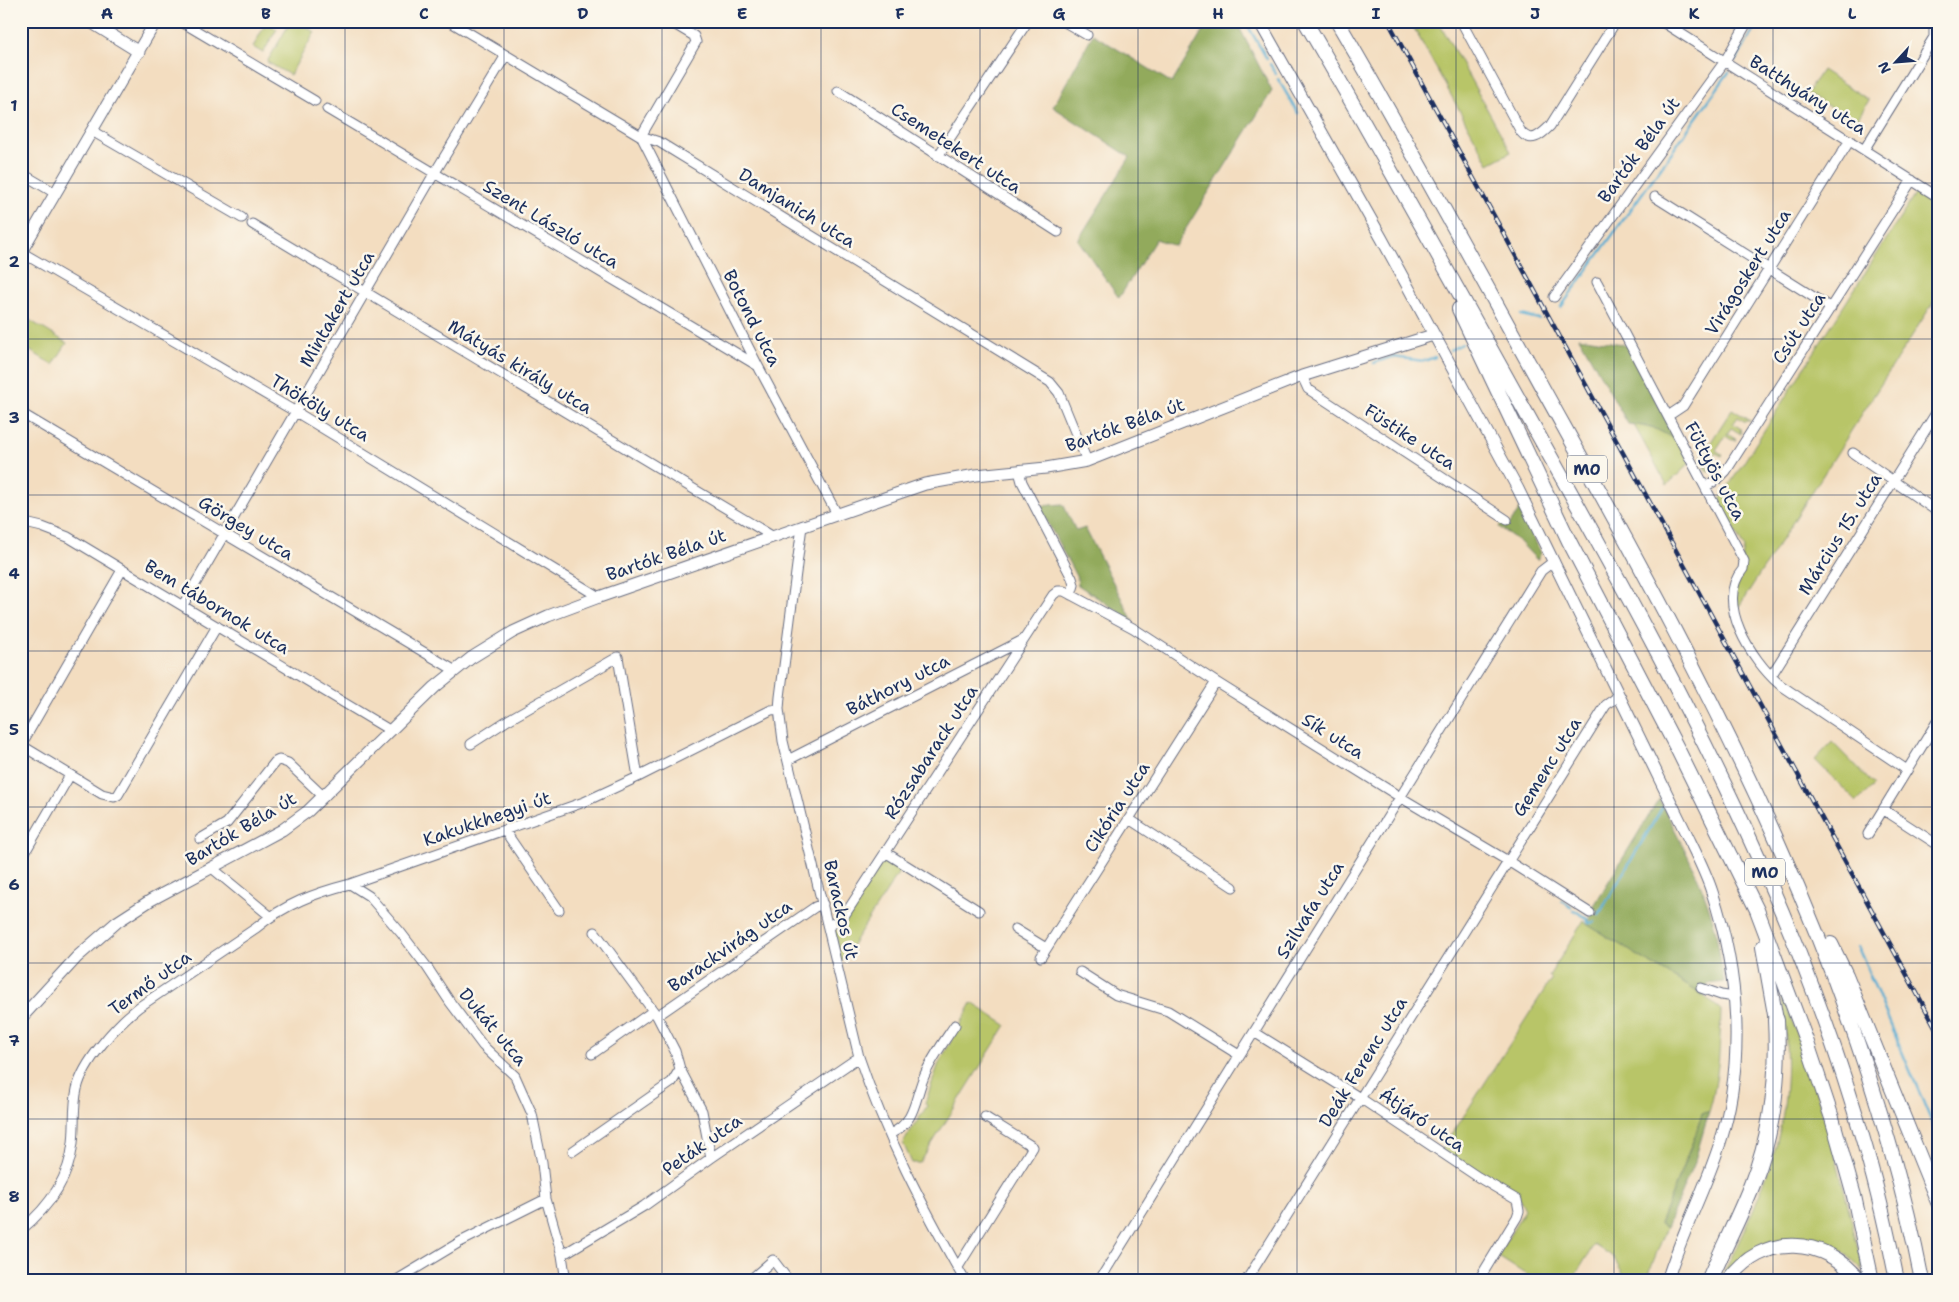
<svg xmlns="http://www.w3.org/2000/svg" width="1959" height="1302" viewBox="0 0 1959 1302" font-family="'Shantell Sans',sans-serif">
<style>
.green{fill:#b8c567;stroke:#6a7a62}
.forest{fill:#92aa5c;stroke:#566c5d}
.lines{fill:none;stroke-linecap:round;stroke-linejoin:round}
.stream{stroke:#54abd1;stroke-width:2.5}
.minor-casing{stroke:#676c80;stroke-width:11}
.tertiary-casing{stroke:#676c80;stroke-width:13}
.trunk-casing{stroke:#676c80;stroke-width:16}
.motorway-casing{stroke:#676c80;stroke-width:18}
.minor{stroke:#fff;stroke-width:9}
.tertiary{stroke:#fff;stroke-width:11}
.trunk{stroke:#fff;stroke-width:14}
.motorway{stroke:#fff;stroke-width:16}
.rail-casing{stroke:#1b2f5e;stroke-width:4.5}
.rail{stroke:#fbf7ec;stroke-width:2.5;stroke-dasharray:8;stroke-linecap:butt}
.grid{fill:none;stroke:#1b2f5e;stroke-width:1;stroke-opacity:0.55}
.labels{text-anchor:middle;stroke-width:5;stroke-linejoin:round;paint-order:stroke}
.shield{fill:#fbf7ec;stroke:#5e6b89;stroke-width:1}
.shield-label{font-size:16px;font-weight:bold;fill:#1b2f5e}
.street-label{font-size:18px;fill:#1b2f5e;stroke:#fbf7ec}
.neatline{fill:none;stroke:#1b2f5e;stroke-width:2}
.grid-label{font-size:16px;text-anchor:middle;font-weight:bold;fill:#1b2f5e}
</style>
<rect width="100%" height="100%" fill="#fbf7ec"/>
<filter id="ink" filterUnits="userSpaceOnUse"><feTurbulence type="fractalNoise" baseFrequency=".02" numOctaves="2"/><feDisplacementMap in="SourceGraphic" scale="10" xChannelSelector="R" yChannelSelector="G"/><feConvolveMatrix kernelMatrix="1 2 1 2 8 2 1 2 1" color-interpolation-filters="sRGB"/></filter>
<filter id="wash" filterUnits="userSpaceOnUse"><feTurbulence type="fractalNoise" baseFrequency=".0096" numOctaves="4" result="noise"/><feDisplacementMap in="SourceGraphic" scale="20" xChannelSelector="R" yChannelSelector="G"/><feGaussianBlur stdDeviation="1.12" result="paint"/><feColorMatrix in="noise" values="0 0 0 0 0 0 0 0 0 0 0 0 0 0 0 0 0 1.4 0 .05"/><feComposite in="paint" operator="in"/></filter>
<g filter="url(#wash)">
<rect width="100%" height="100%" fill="#f3ddc0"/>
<path class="green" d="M 291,21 L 296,21 L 315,32 L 290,75 L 267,62 Z
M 1410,21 L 1438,21 L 1511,152 L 1489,164 Z
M 266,23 L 277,29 L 263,53 L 253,47 Z
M 1822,70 L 1869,100 L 1855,123 L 1807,93 Z
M 1916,193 L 1938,207 L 1938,295 L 1738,608 L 1735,597 L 1744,548 L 1719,501 Z
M 21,315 L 67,343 L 53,365 L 21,345 Z
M 1732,409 L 1751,421 L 1744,421 L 1738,417 L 1733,424 L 1740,428 L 1741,434 L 1731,428 L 1727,434 L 1737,440 L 1732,440 L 1725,436 L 1716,450 L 1723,455 L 1722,456 L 1715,453 L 1706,467 L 1712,471 L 1707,472 L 1700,459 Z
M 1634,425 L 1652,427 L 1677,440 L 1690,463 L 1667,485 Z
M 1832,742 L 1874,785 L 1857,802 L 1815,760 Z
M 885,858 L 901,869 L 841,962 L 835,933 Z
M 1584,920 L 1588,925 L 1704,996 L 1721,1010 C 1720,1044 1719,1079 1709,1112 L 1702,1113 L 1695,1136 L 1660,1224 L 1667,1227 L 1651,1267 L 1647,1281 L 1628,1281 L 1613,1257 L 1594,1245 L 1572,1281 L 1536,1281 L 1497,1256 L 1525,1210 L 1517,1195 L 1442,1150 L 1552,978 L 1549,976 Z
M 1780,988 C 1802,1048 1823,1108 1839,1170 C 1848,1203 1855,1237 1863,1270 L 1843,1251 L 1818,1241 L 1795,1239 L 1734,1265 L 1720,1281 C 1744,1231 1770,1179 1781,1124 C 1790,1080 1787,1032 1780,988 Z
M 972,1003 L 1006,1025 L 920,1163 L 912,1163 L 903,1143 L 927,1106 L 925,1103 L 939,1063 Z"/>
<path class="forest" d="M 1209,21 L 1236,21 L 1272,91 L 1175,246 L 1156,239 L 1119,298 L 1078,240 L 1130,157 L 1053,107 L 1093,34 L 1172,83 Z
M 1579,337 L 1628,345 L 1677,440 L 1652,427 L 1628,424 Z
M 1063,504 L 1076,531 L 1085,528 L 1133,621 L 1078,585 L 1077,578 L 1039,506 Z
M 1520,509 L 1541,553 L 1537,560 L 1520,542 L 1499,527 L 1503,521 L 1509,525 Z
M 1659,799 C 1681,842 1705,885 1716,933 C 1719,949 1721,966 1724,982 L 1708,984 L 1704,996 L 1588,925 L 1593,907 Z
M 1709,1112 L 1695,1160 L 1667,1227 L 1660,1224 L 1695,1136 L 1702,1113 Z"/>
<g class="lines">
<path class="stream" d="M 1245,21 L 1267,59
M 1736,61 L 1759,21
M 1270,64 L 1276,74
M 1278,79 L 1298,113
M 1561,307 L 1729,72
M 1521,315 L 1539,319
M 1450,350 L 1462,344
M 1374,363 L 1392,357 L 1424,361 L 1435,357
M 1562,901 L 1571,907
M 1574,910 L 1586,918 L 1589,923 L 1594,922
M 1599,914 L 1662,808
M 1858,947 L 1938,1137"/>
</g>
</g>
<g filter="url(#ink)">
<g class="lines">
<defs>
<path id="minor" d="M 180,21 L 315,101
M 449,21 L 641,136 L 659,142 L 1050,382 L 1059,393 L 1087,461
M 1063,21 L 1087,35
M 1461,21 L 1521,132 C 1531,144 1541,135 1550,126 L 1616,21
M 1661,21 L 1938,197
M 838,91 L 1058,232
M 327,109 L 758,366
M 92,131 L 242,218
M 641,136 L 758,366 L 837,514
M 641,136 L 696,42 L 694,36 L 669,21
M 1864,150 L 1934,37 L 1934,27 L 1927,21
M 938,156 L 1028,21
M 21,173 L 55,193
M 1655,197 L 1831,308
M 252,224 L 772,536
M 21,252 L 296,412 L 599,597
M 1597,282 L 1744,561 L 1743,569 C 1714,603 1752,660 1779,684 L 1907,770
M 1554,297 L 1725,61 L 1748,21
M 1302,376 L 1308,389 L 1507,520
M 21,413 L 454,670
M 1668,416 L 1683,406 L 1850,140
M 1853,453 L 1938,512
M 1019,471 L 1022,482 L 1072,578 L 1074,585 L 1071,595
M 1705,487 L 1718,479 L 1726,471 L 1912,180
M 21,522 L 42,527 L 68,537 L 391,731
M 802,526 L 780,697 L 779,709 L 783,741 L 859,1057 C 885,1135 924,1209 965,1281
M 122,570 L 21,745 L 102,794 L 114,797 L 118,795 L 217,626
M 183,605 L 434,174 L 506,55
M 1771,676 L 1938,410
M 471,744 L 508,720 L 618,657 L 638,777
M 788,760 L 1023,640
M 1884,810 L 1938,845
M 1129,819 L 1233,887
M 505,831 L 559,910
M 1868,834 L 1938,720
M 200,839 L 227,823 L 275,762 L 279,760 L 288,763 L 324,797
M 885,852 L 979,911
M 21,859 L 70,775
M 212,868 L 270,916
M 350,884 L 369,896 L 401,933 L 427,967 L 450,1002 L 483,1046 L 515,1076 L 532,1114 L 542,1163 L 546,1199 L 562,1255 L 566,1281
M 828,927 L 844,916 L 1053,595 L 1058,591 L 1064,591 L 1133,628 L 1216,682 L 1400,797 L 1508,861 L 1590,913
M 1015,929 L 1046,948
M 595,932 L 657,1016 L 675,1051 L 680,1069 L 702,1111 L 711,1158
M 1041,957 L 1216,682
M 1080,972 L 1116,995 L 1168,1011 L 1239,1055
M 1701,988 L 1721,995 L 1735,997
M 657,1016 L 815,907 L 823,904
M 1254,1032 L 1360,1098 L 1478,1177 L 1517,1200 L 1519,1211 L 1517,1217 L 1478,1281
M 592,1054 L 653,1011
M 890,1134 C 918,1121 914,1096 926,1072 C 934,1055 945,1040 955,1025
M 573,1151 L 672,1082 L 680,1069
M 21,1230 C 48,1208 69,1179 73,1143 C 75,1125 73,1106 77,1089 C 83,1062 117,1024 139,1007 L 256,928 C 285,904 315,893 350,884 L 584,802 L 638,777 L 771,710 L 779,709
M 562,1255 L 644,1206 L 711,1158 L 859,1057
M 958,1267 L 1033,1147 L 985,1117
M 395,1281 L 460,1242 L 546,1199
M 749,1281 L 773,1260 L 789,1281
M 1099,1281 L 1541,571 L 1554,561
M 1246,1281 L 1606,705 L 1619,696"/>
<path id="tertiary" d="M 89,21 L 139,52
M 1259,21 L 1382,239 L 1518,489 L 1684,829 C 1694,850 1705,870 1712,892 C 1739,973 1746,1064 1719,1146 C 1704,1192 1681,1234 1667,1281
M 21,252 L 156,21
M 21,1018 L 77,957 L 117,922 L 151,900 L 282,830 L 308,811 L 435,687 L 471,658 L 513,632 L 548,616 L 599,597 L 925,484 L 976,475 L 1046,468 L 1087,461 L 1302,376 L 1433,335"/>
<path id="trunk" d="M 1305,21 C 1389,165 1469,310 1550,456 C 1696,716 1841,985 1897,1281
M 1337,21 C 1415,154 1488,290 1563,425 C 1713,696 1863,974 1922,1281
M 1459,309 L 1569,541 L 1678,750 L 1757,910 L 1806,1040 L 1832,1118 L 1854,1196 L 1872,1281
M 1831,944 L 1846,975 L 1938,1202
M 1763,947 L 1776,1020
M 1728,1281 C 1762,1232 1825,1236 1860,1281"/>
<path id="motorway" d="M 1709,1281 C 1723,1248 1740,1216 1753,1182 C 1773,1131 1779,1075 1776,1020"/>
</defs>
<use href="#minor" class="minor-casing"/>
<use href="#tertiary" class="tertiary-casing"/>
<use href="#trunk" class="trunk-casing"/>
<use href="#motorway" class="motorway-casing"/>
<use href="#minor" class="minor"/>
<use href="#tertiary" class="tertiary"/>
<use href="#trunk" class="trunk"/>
<use href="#motorway" class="motorway"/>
<defs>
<path id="rail" d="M 1388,21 L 1938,1032"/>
</defs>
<use href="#rail" class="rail-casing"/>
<use href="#rail" class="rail"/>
</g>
</g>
<path class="grid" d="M 186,21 L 186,1281M 345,21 L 345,1281M 504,21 L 504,1281M 662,21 L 662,1281M 821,21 L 821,1281M 980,21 L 980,1281M 1138,21 L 1138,1281M 1297,21 L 1297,1281M 1456,21 L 1456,1281M 1614,21 L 1614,1281M 1773,21 L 1773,1281M 21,183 L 1938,183M 21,339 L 1938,339M 21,495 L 1938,495M 21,651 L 1938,651M 21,807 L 1938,807M 21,963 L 1938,963M 21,1119 L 1938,1119"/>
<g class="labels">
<g class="shield">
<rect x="1567" y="455.5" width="40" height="27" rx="4"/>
<rect x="1745" y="858.5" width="40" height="27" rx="4"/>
</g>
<g class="shield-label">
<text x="1587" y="475">M0</text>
<text x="1765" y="878">M0</text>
</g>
<g class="street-label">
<text transform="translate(1808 95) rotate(32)" y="6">Batthyány utca</text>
<text transform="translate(956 148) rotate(33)" y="6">Csemetekert utca</text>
<text transform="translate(1639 150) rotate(-54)" y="6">Bartók Béla út</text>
<text transform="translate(797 208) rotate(32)" y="6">Damjanich utca</text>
<text transform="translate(551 224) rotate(31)" y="6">Szent László utca</text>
<text transform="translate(1748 272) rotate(-58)" y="6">Virágoskert utca</text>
<text transform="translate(337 309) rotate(-60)" y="6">Mintakert utca</text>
<text transform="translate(752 318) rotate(63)" y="6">Botond utca</text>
<text transform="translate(1799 328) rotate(-57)" y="6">Csút utca</text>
<text transform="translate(520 367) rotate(31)" y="6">Mátyás király utca</text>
<text transform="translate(320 408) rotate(31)" y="6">Thököly utca</text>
<text transform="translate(1125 425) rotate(-20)" y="6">Bartók Béla út</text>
<text transform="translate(1410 437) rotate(33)" y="6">Füstike utca</text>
<text transform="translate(1715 471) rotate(62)" y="6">Füttyös utca</text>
<text transform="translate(246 528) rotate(31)" y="6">Görgey utca</text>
<text transform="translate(1840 534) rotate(-58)" y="6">Március 15. utca</text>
<text transform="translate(666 555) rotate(-19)" y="6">Bartók Béla út</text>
<text transform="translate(217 607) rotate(31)" y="6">Bem tábornok utca</text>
<text transform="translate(898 685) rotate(-27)" y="6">Báthory utca</text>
<text transform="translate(1333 736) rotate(32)" y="6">Sík utca</text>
<text transform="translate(931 752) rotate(-57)" y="6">Rózsabarack utca</text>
<text transform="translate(1547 767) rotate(-58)" y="6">Gemenc utca</text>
<text transform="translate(1117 807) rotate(-57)" y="6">Cikória utca</text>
<text transform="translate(487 819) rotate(-19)" y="6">Kakukkhegyi út</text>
<text transform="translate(241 829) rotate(-31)" y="6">Bartók Béla út</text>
<text transform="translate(841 910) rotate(77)" y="6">Barackos út</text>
<text transform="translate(1310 910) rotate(-58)" y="6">Szilvafa utca</text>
<text transform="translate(730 946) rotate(-35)" y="6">Barackvirág utca</text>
<text transform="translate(150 983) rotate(-36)" y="6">Termő utca</text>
<text transform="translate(493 1027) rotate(50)" y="6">Dukát utca</text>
<text transform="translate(1363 1062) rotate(-58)" y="6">Deák Ferenc utca</text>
<text transform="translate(1422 1120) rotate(34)" y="6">Átjáró utca</text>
<text transform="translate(702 1145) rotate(-35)" y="6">Peták utca</text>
</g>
</g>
<rect width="1959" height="1302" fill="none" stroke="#fbf7ec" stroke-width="55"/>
<g transform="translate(1896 62) rotate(244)" stroke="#fbf7ec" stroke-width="4" paint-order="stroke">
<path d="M0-4L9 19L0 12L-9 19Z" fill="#1b2f5e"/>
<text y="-8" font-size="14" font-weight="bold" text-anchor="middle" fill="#1b2f5e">N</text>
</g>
<rect x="28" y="28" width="1904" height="1246" class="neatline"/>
<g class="grid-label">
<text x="107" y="19">A</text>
<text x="266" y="19">B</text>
<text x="424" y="19">C</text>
<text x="583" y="19">D</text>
<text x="742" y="19">E</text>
<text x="900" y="19">F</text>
<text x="1059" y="19">G</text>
<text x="1218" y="19">H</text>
<text x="1376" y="19">I</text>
<text x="1535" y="19">J</text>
<text x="1694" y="19">K</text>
<text x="1852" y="19">L</text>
<text x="14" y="111">1</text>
<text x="14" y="267">2</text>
<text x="14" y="423">3</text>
<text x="14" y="579">4</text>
<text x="14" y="735">5</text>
<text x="14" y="890">6</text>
<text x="14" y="1046">7</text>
<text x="14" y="1202">8</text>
</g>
</svg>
